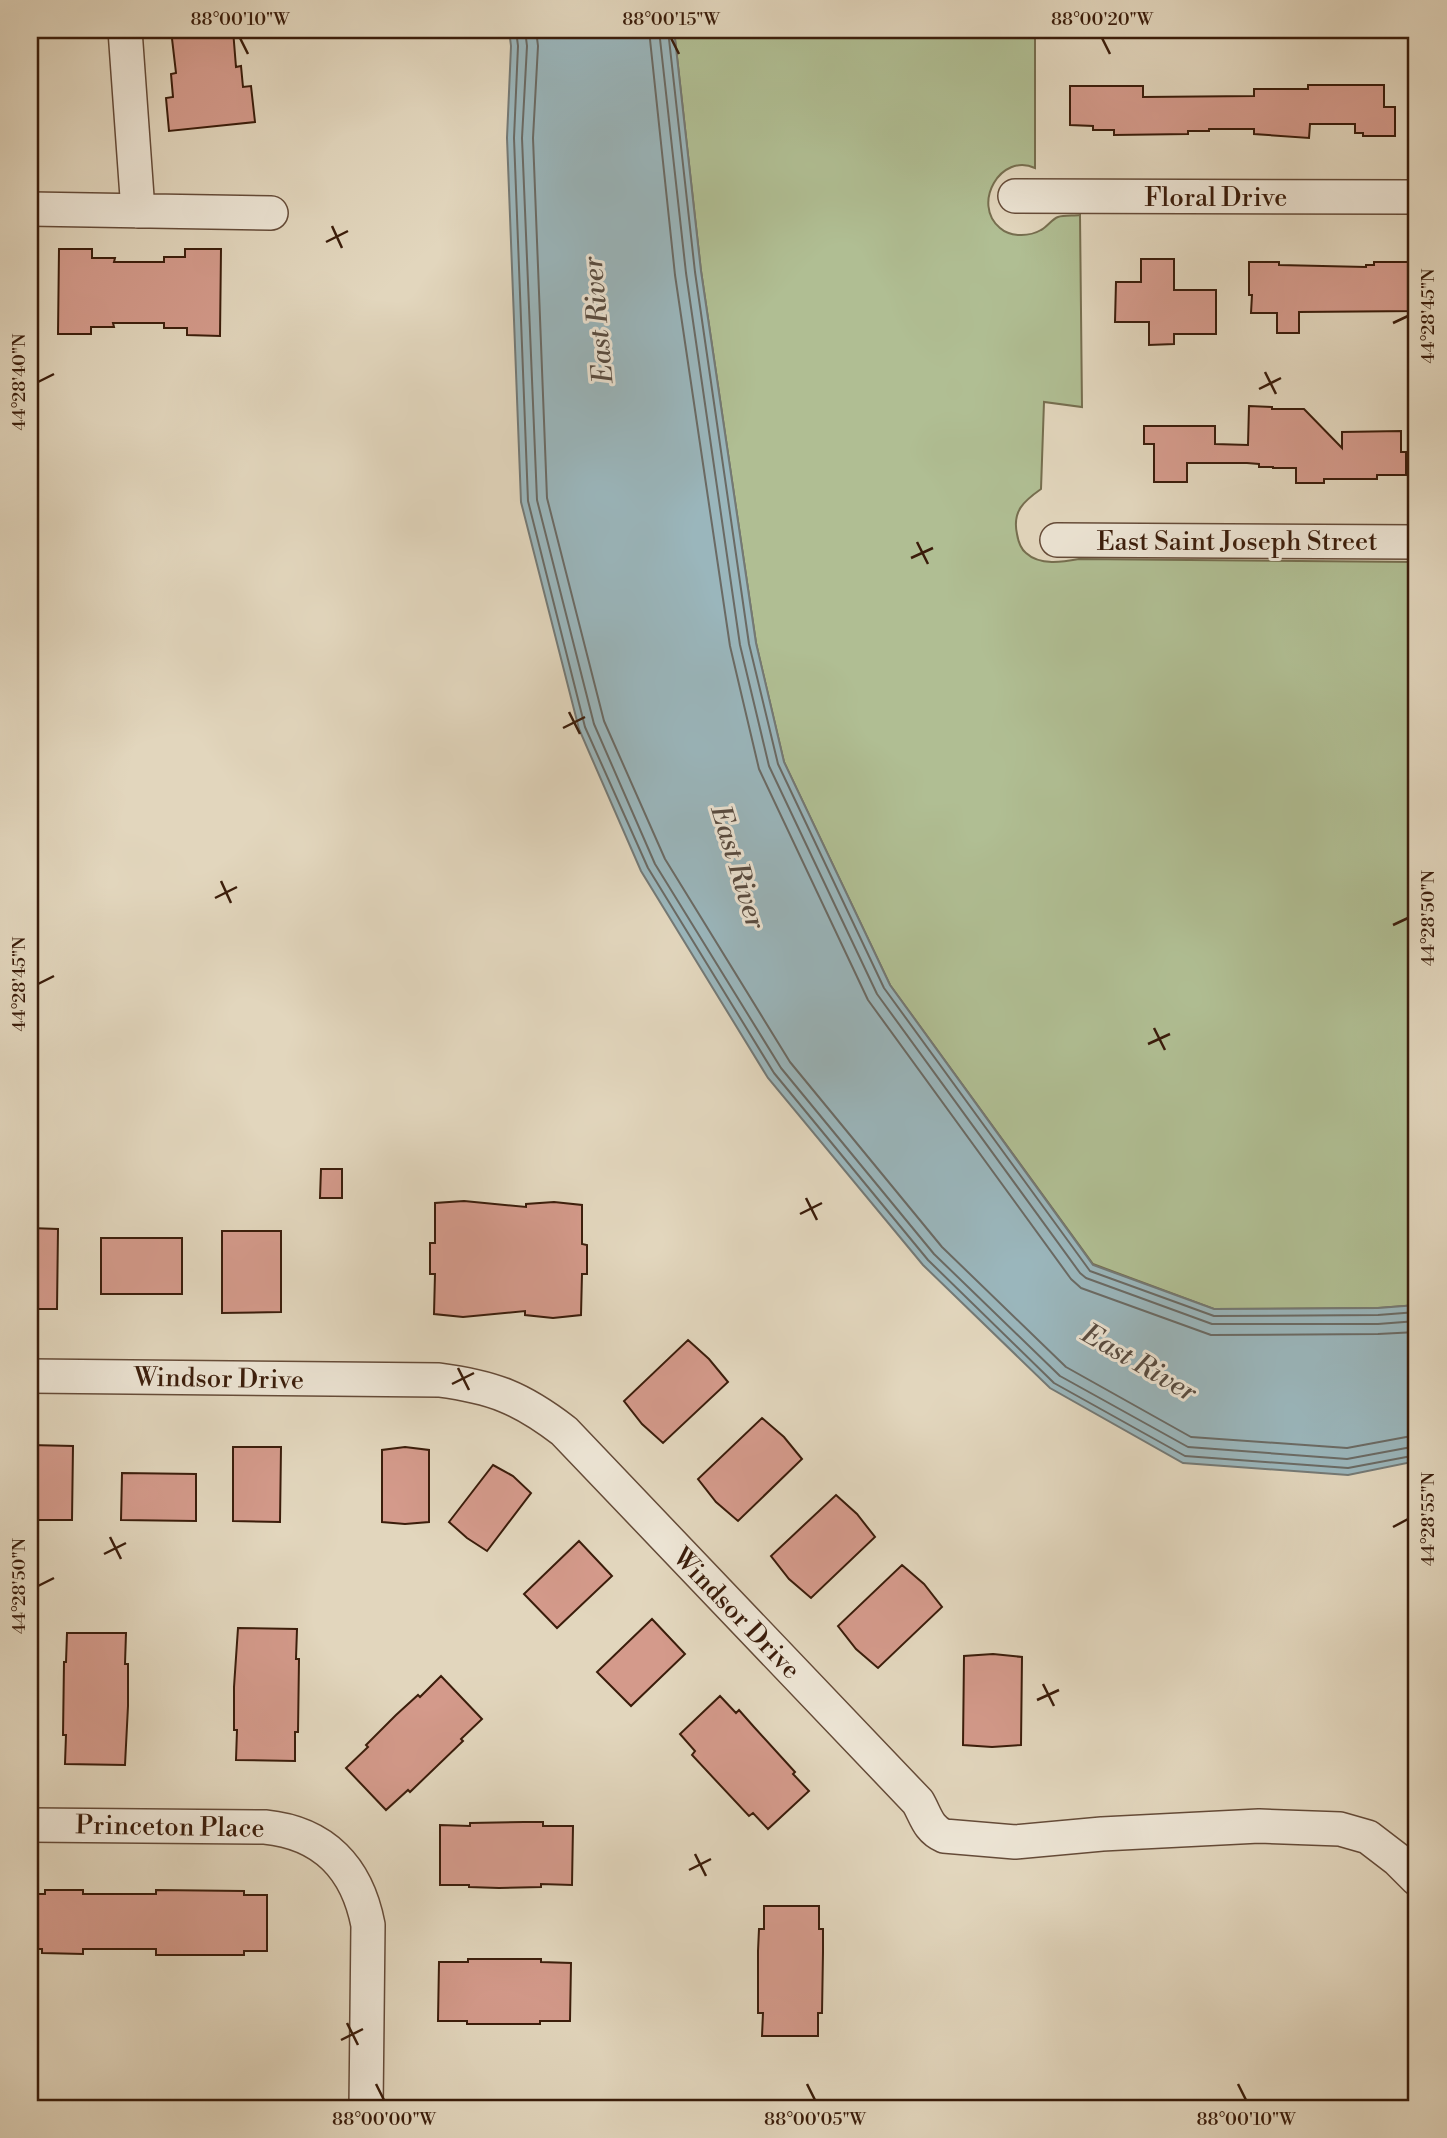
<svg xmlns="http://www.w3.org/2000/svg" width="1447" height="2138" viewBox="0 0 1447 2138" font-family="'Libre Bodoni',serif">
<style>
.green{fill:#b0be93;stroke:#766e4f;stroke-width:2}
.water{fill:#9ab6bc;stroke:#747975;stroke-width:2}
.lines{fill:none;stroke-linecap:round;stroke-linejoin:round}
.shore{stroke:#6a6a64;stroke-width:2}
.building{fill:#d49a8b;stroke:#3b1d0b;stroke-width:2}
.minor-casing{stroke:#654b38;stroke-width:36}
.minor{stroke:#ece4d4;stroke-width:33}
.ticks{fill:none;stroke:#3b1d0b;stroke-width:2.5}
.labels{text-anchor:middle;stroke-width:6;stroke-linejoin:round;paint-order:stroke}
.street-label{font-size:26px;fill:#3b1d0b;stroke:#ece4d4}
.water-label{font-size:28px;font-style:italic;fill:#584b40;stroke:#ece4d4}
.neatline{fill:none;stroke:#3b1d0b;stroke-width:2.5}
.ticks-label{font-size:18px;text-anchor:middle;fill:#3b1d0b}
</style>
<rect width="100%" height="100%" fill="#e2d6bd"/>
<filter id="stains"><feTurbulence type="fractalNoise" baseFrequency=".00286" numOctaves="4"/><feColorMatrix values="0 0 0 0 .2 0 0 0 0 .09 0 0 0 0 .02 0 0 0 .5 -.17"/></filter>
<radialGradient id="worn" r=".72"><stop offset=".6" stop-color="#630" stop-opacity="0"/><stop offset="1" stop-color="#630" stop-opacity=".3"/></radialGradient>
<path class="green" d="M 674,30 L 1035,30 L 1035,168 C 1001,152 971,204 1000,228 C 1010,237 1029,237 1041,230 C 1047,227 1052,219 1058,217 C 1064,215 1074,216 1080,215 L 1082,407 L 1044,402 L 1041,489 C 1024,501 1012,511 1017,534 C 1018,540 1021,549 1026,553 C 1040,566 1063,562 1079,559 L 1417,562 L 1417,1305 L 1378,1308 L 1214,1309 L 1093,1264 L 890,985 L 784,762 L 756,643 L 701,271 Z"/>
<path class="water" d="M 509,30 L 674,30 L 701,271 L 756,643 L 784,762 L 890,985 L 1093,1265 L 1214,1309 L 1378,1308 L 1417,1305 L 1417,1461 L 1348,1475 L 1183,1463 L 1050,1388 L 923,1265 L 768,1078 L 641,871 L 579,729 L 521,502 L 507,138 L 511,46 Z"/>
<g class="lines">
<path class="shore" d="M 516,30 L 518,46 L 514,138 L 528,501 L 585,727 L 648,868 L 774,1073 L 928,1260 L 1054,1383 L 1185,1456 L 1348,1468 L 1417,1455
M 525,30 L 527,46 L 522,138 L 537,500 L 594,724 L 655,864 L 781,1068 L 934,1254 L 1060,1376 L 1188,1447 L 1347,1459 L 1417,1446
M 536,30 L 538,46 L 533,138 L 547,498 L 604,721 L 665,859 L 790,1062 L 942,1247 L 1066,1367 L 1191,1437 L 1347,1448 L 1417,1435
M 649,30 L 675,275 L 730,646 L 759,769 L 868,1000 L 1071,1279 L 1081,1288 L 1211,1335 L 1378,1334 L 1417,1332
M 659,30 L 686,273 L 740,645 L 769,766 L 877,994 L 1080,1273 L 1086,1278 L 1212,1324 L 1378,1324 L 1417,1321
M 668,30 L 695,272 L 749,644 L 778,764 L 884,988 L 1090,1271 L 1214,1316 L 1378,1315 L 1417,1312"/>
</g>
<path class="building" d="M 171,30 L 233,30 L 236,67 L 241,66 L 243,87 L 251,86 L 255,122 L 169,131 L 166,98 L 173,97 L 171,74 L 176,73 Z
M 1308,85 L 1384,85 L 1384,107 L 1395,107 L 1395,136 L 1363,136 L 1363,133 L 1355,133 L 1355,124 L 1310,124 L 1309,138 L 1254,134 L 1254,129 L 1209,129 L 1209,131 L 1188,131 L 1188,134 L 1114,135 L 1114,130 L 1093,130 L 1093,126 L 1070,125 L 1070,86 L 1143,86 L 1143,97 L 1254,96 L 1254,89 L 1308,89 Z
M 59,249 L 92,249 L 92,258 L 115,258 L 114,262 L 164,262 L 164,257 L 185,257 L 185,249 L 221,249 L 220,336 L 187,335 L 187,328 L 164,328 L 164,323 L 113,323 L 114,327 L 91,327 L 91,334 L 58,334 Z
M 1141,259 L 1174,259 L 1174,290 L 1216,290 L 1216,334 L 1174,334 L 1174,344 L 1149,345 L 1149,322 L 1115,322 L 1116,282 L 1141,282 Z
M 1249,262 L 1279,262 L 1279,265 L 1366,267 L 1366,265 L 1374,265 L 1374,262 L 1417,262 L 1417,311 L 1299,312 L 1299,333 L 1277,333 L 1277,313 L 1251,313 L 1252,295 L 1249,295 Z
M 1249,406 L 1272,407 L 1272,409 L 1304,409 L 1342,448 L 1342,432 L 1401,431 L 1401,452 L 1406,452 L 1406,475 L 1377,475 L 1377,479 L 1324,479 L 1324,483 L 1296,483 L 1296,468 L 1273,468 L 1273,467 L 1259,467 L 1259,464 L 1247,463 L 1187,463 L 1187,482 L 1154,482 L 1154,444 L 1144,444 L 1144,426 L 1215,426 L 1215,444 L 1248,445 Z
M 321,1169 L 342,1169 L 342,1198 L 320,1198 Z
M 464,1201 L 526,1207 L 526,1204 L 554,1202 L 582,1205 L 582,1244 L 587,1245 L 587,1274 L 582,1274 L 581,1315 L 553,1318 L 525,1315 L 525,1311 L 463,1317 L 434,1314 L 435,1274 L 430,1274 L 430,1243 L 435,1243 L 435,1203 Z
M 30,1228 L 58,1229 L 57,1309 L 30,1309 Z
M 222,1231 L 281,1231 L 281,1312 L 222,1313 Z
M 101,1238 L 182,1238 L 182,1294 L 101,1294 Z
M 688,1340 L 709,1359 L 728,1382 L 663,1443 L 642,1424 L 624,1401 Z
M 762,1418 L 784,1437 L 802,1459 L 738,1521 L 716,1502 L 698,1479 Z
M 30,1445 L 73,1446 L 72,1520 L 30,1520 Z
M 233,1447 L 281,1447 L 280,1522 L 233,1521 Z
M 405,1447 L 429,1450 L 429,1522 L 405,1524 L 382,1522 L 382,1450 Z
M 493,1465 L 513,1476 L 531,1493 L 487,1551 L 467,1538 L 449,1522 Z
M 122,1473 L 196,1474 L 196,1521 L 121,1520 Z
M 836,1495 L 857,1514 L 875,1537 L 811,1598 L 789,1579 L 771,1556 Z
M 579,1541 L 612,1576 L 557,1628 L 524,1594 Z
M 902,1565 L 924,1584 L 942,1607 L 878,1668 L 856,1649 L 838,1626 Z
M 652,1619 L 685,1654 L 631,1706 L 597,1672 Z
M 238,1628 L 297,1629 L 296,1659 L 299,1659 L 298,1732 L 295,1732 L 295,1761 L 236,1760 L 237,1730 L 234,1730 L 234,1687 Z
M 67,1633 L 126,1633 L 125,1664 L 128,1664 L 128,1706 L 125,1765 L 65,1764 L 66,1735 L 63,1735 L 64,1662 L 66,1662 Z
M 993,1654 L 1022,1657 L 1021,1745 L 992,1747 L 963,1745 L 964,1656 Z
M 441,1676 L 482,1719 L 461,1739 L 463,1741 L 410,1792 L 408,1790 L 386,1810 L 346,1768 L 368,1747 L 366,1745 L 396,1715 L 418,1695 L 420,1697 Z
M 720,1696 L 736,1713 L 739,1710 L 754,1727 L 795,1772 L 793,1774 L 809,1791 L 768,1829 L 753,1813 L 749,1816 L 692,1755 L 695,1751 L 680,1734 Z
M 524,1822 L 543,1822 L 543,1826 L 573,1826 L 572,1885 L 541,1884 L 541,1887 L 499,1888 L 469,1887 L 469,1885 L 440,1885 L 440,1825 L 470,1826 L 470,1823 Z
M 45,1890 L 83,1890 L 83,1894 L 156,1894 L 156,1890 L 244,1891 L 244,1895 L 267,1895 L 267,1951 L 244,1951 L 244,1955 L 156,1955 L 156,1949 L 83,1949 L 83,1954 L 42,1953 L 42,1949 L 30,1949 L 30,1894 L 45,1894 Z
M 764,1906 L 819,1906 L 819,1929 L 823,1929 L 823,1952 L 822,2013 L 818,2013 L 818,2036 L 762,2036 L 763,2013 L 758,2013 L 758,1951 L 759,1929 L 764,1929 Z
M 468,1959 L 541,1959 L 541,1962 L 571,1963 L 570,2021 L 540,2021 L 540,2024 L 467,2024 L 467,2021 L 438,2021 L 439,1962 L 468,1962 Z"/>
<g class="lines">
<defs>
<path id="minor" d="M 125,30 L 138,211
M 1015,196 L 1417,197
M 30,209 L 271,213
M 1057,540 L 1417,542
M 30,1376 L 439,1380 C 493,1387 521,1398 564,1431 L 918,1802 C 926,1816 928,1829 944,1836 L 1015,1842 L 1102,1834 L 1259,1826 L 1340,1829 L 1368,1837 L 1398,1860 L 1417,1879
M 30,1825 L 265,1827 C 324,1833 357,1868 368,1925 L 366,2108"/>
</defs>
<use href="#minor" class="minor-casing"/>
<use href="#minor" class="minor"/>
</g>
<path class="ticks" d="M 240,38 L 248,54M 671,38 L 679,54M 1102,38 L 1110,54M 332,226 L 342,248M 326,242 L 348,231M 1393,323 L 1408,316M 1265,372 L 1276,394M 38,382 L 54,374M 1259,389 L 1281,378M 917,542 L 928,564M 911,558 L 933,548M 569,712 L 580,734M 563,728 L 585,717M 221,881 L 231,903M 215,898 L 237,887M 1393,925 L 1408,918M 38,984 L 54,976M 1154,1028 L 1165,1050M 1148,1044 L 1170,1034M 806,1198 L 817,1220M 800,1214 L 822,1203M 458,1368 L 469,1390M 452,1384 L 474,1373M 1393,1527 L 1408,1519M 110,1537 L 121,1559M 104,1554 L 126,1543M 38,1586 L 54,1578M 1043,1684 L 1054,1706M 1037,1700 L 1059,1690M 695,1854 L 706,1876M 689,1870 L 711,1859M 347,2023 L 358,2045M 341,2040 L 363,2029M 376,2084 L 384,2100M 807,2084 L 815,2100M 1238,2084 L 1246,2100"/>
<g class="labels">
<g class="street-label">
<text x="1216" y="206">Floral Drive</text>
<text x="1237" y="550">East Saint Joseph Street</text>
<text transform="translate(219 1378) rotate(1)" y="9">Windsor Drive</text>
<text transform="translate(737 1613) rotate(46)" y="9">Windsor Drive</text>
<text transform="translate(170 1826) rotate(1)" y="9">Princeton Place</text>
</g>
<g class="water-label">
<text transform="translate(597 320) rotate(-95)" y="10">East River</text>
<text transform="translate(739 867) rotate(73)" y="10">East River</text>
<text transform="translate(1140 1362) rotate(30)" y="10">East River</text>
</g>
</g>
<rect width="1447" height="2138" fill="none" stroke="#e2d6bd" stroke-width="77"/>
<rect x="38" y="38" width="1370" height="2062" class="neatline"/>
<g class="ticks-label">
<text x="240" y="25">88°00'10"W</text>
<text x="671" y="25">88°00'15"W</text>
<text x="1102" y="25">88°00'20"W</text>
<text transform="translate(1428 316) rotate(-90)" y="6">44°28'45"N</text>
<text transform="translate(19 382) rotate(-90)" y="6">44°28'40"N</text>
<text transform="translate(1428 918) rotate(-90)" y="6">44°28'50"N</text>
<text transform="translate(19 984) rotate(-90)" y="6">44°28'45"N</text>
<text transform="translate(1428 1519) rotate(-90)" y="6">44°28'55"N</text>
<text transform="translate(19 1586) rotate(-90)" y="6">44°28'50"N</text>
<text x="384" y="2125">88°00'00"W</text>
<text x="815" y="2125">88°00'05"W</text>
<text x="1246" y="2125">88°00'10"W</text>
</g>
<rect width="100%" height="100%" filter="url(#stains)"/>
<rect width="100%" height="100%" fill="url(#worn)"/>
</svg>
